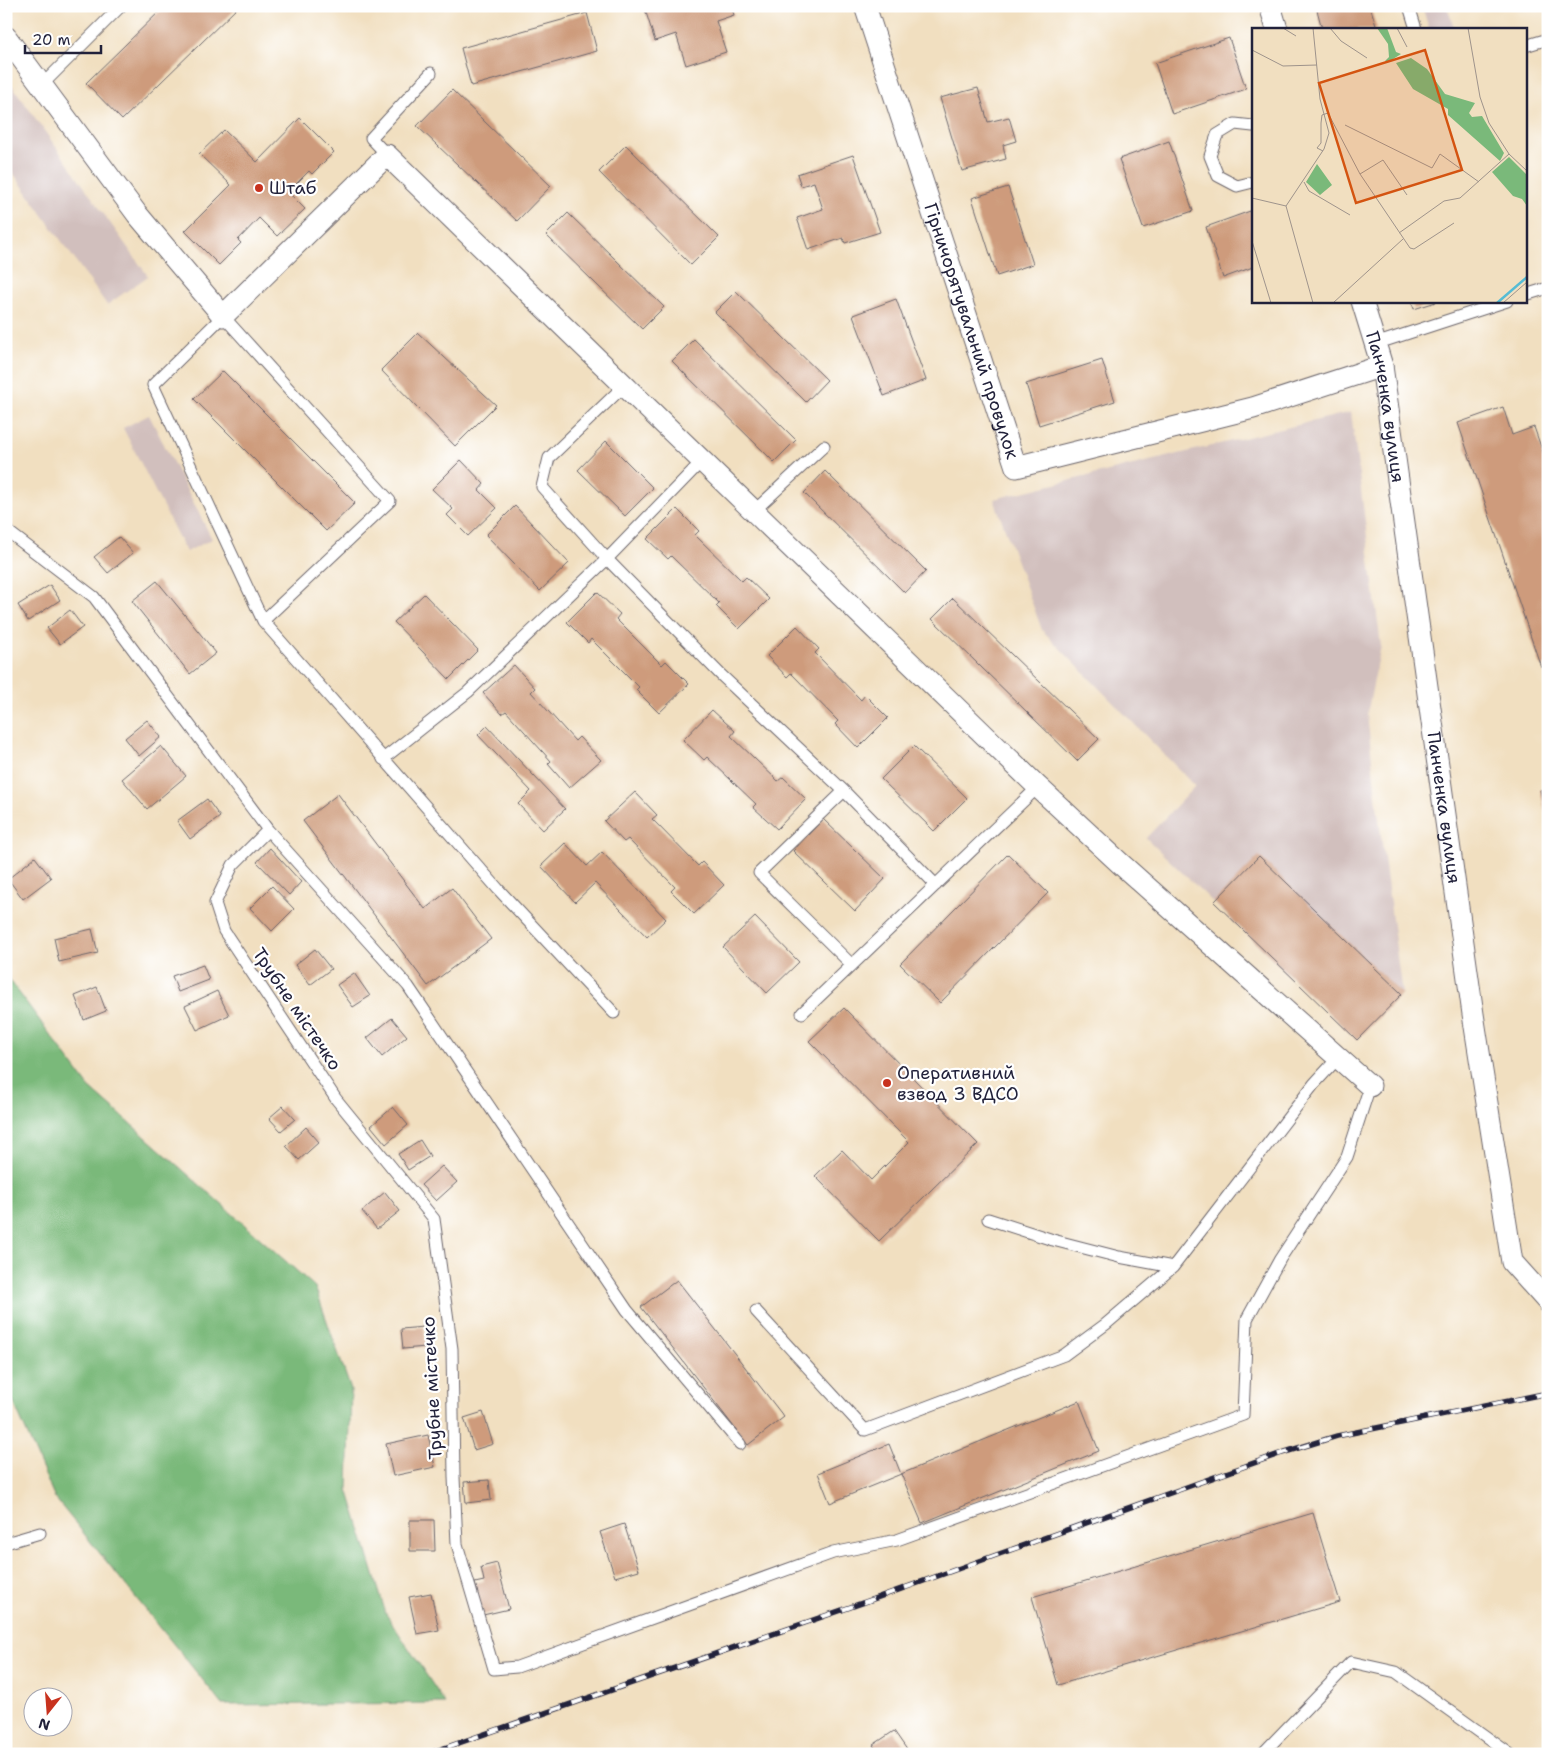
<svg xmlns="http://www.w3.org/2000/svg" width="1554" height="1760" viewBox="0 0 1554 1760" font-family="'Shantell Sans',sans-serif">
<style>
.industrial{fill:#d1bfbd}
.forest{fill:#7ab97a;stroke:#4e6e5a}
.building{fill:#ce9b7c}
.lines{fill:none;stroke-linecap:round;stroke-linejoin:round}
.lane-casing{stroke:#6a646a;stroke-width:13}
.street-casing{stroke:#6a646a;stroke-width:23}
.lane{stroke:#fff;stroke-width:11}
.street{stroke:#fff;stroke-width:21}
.rail-casing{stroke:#22223b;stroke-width:5.5}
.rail{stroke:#fff;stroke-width:4;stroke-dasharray:11;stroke-linecap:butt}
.poi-dot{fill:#c8321e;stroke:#fff;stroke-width:2}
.labels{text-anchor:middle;stroke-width:4.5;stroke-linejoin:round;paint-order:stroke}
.poi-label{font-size:18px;fill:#22223b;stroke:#fff;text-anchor:start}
.street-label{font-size:18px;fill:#22223b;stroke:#fff}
.inset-river{fill:none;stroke:#56bcd4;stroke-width:2.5}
.inset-road{fill:none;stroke:#9e938b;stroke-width:1}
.view{fill:#d45411;fill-opacity:0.15;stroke:#d45411;stroke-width:2.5}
.inset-edge{fill:none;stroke:#22223b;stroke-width:2.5}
</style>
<rect width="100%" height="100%" fill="#fff"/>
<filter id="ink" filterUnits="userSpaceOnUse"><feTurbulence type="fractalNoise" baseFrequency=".02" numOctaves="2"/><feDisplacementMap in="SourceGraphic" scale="10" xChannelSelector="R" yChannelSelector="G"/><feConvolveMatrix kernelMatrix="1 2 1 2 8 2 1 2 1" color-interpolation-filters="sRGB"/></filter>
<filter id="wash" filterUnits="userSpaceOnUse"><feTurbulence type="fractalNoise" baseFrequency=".0096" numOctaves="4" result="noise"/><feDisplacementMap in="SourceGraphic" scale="20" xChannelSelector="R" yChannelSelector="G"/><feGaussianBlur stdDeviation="1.12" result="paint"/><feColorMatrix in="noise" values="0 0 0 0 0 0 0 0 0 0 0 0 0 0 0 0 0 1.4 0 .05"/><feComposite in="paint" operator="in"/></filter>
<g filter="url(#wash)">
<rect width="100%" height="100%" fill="#f1dfc0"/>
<path class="industrial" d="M 1422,6 L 1447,6 L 1454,29 L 1429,29 Z
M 6,77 L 148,276 L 107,305 L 6,163 Z
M 1351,412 L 1381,646 L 1367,714 L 1377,805 L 1402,994 L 1357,1040 L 1146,838 L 1195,786 L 1042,630 L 994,499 Z
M 149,415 L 212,539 L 186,552 L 123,428 Z"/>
<path class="forest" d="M 6,975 L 89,1087 L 315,1287 L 351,1390 L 348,1489 L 386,1614 L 445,1703 L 223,1705 L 55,1498 L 6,1385 Z"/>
<g id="blocks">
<path class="building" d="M 165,6 L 239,6 L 122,120 L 86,83 Z
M 644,6 L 731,6 L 734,15 L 716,21 L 726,52 L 686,65 L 676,34 L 655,41 Z
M 1316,6 L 1370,6 L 1377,29 L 1322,29 Z
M 587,13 L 597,51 L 471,86 L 461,48 Z
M 1229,38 L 1246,89 L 1172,114 L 1155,63 Z
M 978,88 L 988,122 L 1009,117 L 1016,141 L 1003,145 L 1006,159 L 962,171 L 940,98 Z
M 452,90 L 551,186 L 517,221 L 417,126 Z
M 300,118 L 334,152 L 312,174 L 309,171 L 288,192 L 305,209 L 277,236 L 259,218 L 238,240 L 241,243 L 219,265 L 185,231 L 231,185 L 199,154 L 224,130 L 257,162 Z
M 1169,141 L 1193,211 L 1143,228 L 1119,159 Z
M 626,145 L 719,237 L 691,265 L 599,172 Z
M 853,155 L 880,232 L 845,243 L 843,238 L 808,250 L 797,218 L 823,209 L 814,182 L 801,186 L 797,174 Z
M 1008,187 L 1033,264 L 997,276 L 972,198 Z
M 1253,210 L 1253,267 L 1223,278 L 1206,227 Z
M 568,213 L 664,307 L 642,329 L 546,235 Z
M 736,291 L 827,380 L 806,402 L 715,312 Z
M 896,299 L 926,380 L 884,396 L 853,315 Z
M 1411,301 L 1435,301 L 1436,302 L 1414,309 Z
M 418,333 L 496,405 L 455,446 L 381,370 Z
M 694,339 L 796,440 L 774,462 L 672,361 Z
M 1102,360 L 1115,401 L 1039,425 L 1026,384 Z
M 223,371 L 355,503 L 326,531 L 194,399 Z
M 1503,407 L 1512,435 L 1534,427 L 1548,467 L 1548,664 L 1541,667 L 1458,423 Z
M 606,441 L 653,488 L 625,516 L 578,470 Z
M 461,460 L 484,484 L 479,490 L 497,508 L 468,536 L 447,515 L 453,509 L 432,489 Z
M 825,471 L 926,571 L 905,593 L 804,493 Z
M 515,506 L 569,563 L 540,591 L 486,535 Z
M 677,509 L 699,531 L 695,535 L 742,581 L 746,577 L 769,599 L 739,629 L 716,606 L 719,603 L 671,556 L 668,559 L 647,539 Z
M 119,537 L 133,553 L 108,573 L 94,557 Z
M 157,581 L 216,653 L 190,674 L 132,601 Z
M 50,585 L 60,600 L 28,621 L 18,605 Z
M 597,592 L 620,614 L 616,619 L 662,665 L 666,661 L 689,684 L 659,713 L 636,690 L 639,687 L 591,639 L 588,643 L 567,622 Z
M 424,594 L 478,650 L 449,679 L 394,622 Z
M 953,598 L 1099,739 L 1077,761 L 932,619 Z
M 70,610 L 83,627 L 60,644 L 47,628 Z
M 797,626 L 819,649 L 815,653 L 861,700 L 865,695 L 888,718 L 858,748 L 835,724 L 838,721 L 791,673 L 787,677 L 767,656 Z
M 514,665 L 535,688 L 531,692 L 575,741 L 579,737 L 601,760 L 569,788 L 548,764 L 551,761 L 506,711 L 502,714 L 483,693 Z
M 712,710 L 735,731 L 731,736 L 778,781 L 783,777 L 806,799 L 777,829 L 753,807 L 756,804 L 707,757 L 704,760 L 683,740 Z
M 147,720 L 161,737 L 139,756 L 125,738 Z
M 487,726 L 565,809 L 543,830 L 518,804 L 531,791 L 478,735 Z
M 161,746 L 186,776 L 147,809 L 122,779 Z
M 914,746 L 967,798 L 934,831 L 881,779 Z
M 1548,788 L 1548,819 L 1547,819 L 1540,790 Z
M 635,792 L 657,815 L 652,819 L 698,866 L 702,862 L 724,885 L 694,914 L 671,891 L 675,887 L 628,839 L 624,842 L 604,821 Z
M 338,794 L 425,909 L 452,888 L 491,939 L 428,986 L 303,821 Z
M 207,799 L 220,817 L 190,839 L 177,821 Z
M 823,819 L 885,879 L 855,911 L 793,851 Z
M 565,843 L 587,866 L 602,852 L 666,919 L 647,937 L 595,883 L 575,902 L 541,866 Z
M 270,848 L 301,882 L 289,895 L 257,862 Z
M 1008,854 L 1048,893 L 940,1003 L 900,964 Z
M 1259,856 L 1402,994 L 1357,1040 L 1214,902 Z
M 35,857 L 51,878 L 23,899 L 8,879 Z
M 272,886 L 294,909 L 272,931 L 250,908 Z
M 755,917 L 799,962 L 767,993 L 723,947 Z
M 92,929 L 98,953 L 59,962 L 54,938 Z
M 315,949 L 331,969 L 310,985 L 295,965 Z
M 203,965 L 209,980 L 178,992 L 172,976 Z
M 354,973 L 370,996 L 353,1007 L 337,985 Z
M 97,987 L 106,1011 L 84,1020 L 75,996 Z
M 217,991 L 229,1015 L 197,1030 L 185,1006 Z
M 844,1008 L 978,1144 L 879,1241 L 815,1176 L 842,1150 L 871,1180 L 909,1142 L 809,1041 Z
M 392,1018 L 407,1036 L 382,1057 L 367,1038 Z
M 283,1106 L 295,1119 L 281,1131 L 269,1118 Z
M 393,1107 L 408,1125 L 386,1144 L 371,1126 Z
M 306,1127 L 319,1142 L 299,1160 L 286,1146 Z
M 420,1140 L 430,1156 L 408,1170 L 398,1154 Z
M 442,1166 L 457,1182 L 436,1201 L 421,1185 Z
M 385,1192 L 400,1211 L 377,1229 L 362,1211 Z
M 677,1280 L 784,1417 L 748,1445 L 641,1307 Z
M 424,1327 L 426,1347 L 403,1349 L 401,1329 Z
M 1079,1401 L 1099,1451 L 922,1523 L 901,1474 L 830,1503 L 818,1473 L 889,1444 L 901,1474 Z
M 483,1412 L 493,1444 L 474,1450 L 464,1418 Z
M 428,1435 L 435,1467 L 393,1476 L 386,1444 Z
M 489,1480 L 491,1500 L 466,1503 L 464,1482 Z
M 1313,1513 L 1340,1602 L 1058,1685 L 1032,1597 Z
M 410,1520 L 434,1520 L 435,1551 L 410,1551 Z
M 624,1524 L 639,1570 L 615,1577 L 600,1532 Z
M 497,1563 L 509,1609 L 483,1615 L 475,1583 L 484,1581 L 481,1567 Z
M 431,1593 L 439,1630 L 417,1634 L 409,1597 Z
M 894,1731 L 910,1754 L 879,1754 L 873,1745 Z"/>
</g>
</g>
<g filter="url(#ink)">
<use href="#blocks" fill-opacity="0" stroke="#6a646a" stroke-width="1"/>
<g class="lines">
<defs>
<path id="lane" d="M 1409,6 L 1416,29
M 1525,46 L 1548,39
M 42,85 L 121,6
M 1253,126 L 1235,124 L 1217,135 L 1210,156 L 1218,176 L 1237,186 L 1253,182
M 387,155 L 371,138 L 431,73
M 1525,295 L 1548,288
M 1375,344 L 1507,301
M 625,385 L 549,458 L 542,487 L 607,559 L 721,675 L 844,791 L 936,885
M 754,511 L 824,446
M 6,530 L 94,597 L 268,830 L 233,865 L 215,903 L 224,931 L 336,1099 L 434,1219 L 452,1349 L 454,1477 L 457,1544 L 494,1669 L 517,1667 L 833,1553 L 897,1540 L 1243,1415 L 1247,1319 L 1280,1259 L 1347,1157 L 1370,1086
M 263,621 L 390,501 L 223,316 L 153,385 L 263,621 L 498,889 L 614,1013
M 383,759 L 468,692 L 607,559 L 702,461
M 844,791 L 759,873 L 852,965
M 268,830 L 408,986 L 627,1310 L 740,1444
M 802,1013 L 1038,787
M 988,1219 L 1053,1240 L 1119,1257 L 1173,1267
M 756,1311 L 865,1430 L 1064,1355 L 1106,1324 L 1173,1267 L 1314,1084 L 1338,1058
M 6,1543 L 40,1533
M 1262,1754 L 1351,1662 L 1396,1672 L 1510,1754"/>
<g id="street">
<path id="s1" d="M 865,6 L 1016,467 L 1253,408 L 1382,366"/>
<path d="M 1270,6 L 1277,29"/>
<path d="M 6,37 L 137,214 L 223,316 L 387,155 L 1038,787 L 1122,865 L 1370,1086"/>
<path id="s2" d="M 1362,301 L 1382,366 L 1473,1014 L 1512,1262 L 1548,1302"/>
</g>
</defs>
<use href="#lane" class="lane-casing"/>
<use href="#street" class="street-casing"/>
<use href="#lane" class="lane"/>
<use href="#street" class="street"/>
<defs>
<path id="rail" d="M 427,1754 L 865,1602 L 1282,1453 L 1337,1436 L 1548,1393"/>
</defs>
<use href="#rail" class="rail-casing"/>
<use href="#rail" class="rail"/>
</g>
</g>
<g class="poi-dot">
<circle cx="259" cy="188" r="5"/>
<circle cx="887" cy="1083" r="5"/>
</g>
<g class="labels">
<g class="poi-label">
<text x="269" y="194">Штаб</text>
<text x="897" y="1079">Оперативний<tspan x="897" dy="21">взвод 3 ВДСО</tspan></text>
</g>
<g class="street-label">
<text dy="6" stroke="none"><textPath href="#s1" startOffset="342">Гірничорятувальний провулок</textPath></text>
<text dy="6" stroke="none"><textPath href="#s2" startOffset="109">Панченка вулиця</textPath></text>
<text dy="6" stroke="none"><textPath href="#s2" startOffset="514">Панченка вулиця</textPath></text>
<text transform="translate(297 1009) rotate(56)" y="6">Трубне містечко</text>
<text transform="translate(432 1388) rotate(-93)" y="6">Трубне містечко</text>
</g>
</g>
<g transform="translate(1252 28)">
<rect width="275" height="275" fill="#f1dfc0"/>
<path d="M 125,0 L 135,0 L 144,24 L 149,26 L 138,33 L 133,33 L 137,29 L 136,16 ZM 159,30 L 175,41 L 193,66 L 223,75 L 217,85 L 220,89 L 230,88 L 252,125 L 248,133 L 196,87 L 196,81 L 161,61 L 144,35 ZM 257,129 L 275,147 L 275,178 L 270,171 L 261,168 L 240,144 ZM 65,136 L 80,157 L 68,167 L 54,154 Z" fill="#7ab97a"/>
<path class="inset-river" d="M 245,275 L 275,249"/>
<path class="inset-road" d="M 31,0 L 44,8M 78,0 L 89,13 L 115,30M 145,0 L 155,19M 216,0 L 228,69 L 237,95 L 257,126 L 275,143M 0,22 L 31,38 L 65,37M 93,97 L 180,140 L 188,126 L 227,154M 71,123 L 65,120 L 69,115 L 69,95 L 70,87 L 76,85 L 108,146 L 158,220 L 162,221 L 202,195M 108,146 L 131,132 L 155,167M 52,154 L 57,163 L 98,187M 0,170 L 34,178M 34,178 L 72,121 L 77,105 L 68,71 L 61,0M 34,178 L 61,275M 147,205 L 192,173 L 208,170 L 257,126M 0,213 L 19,275M 81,275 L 151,211M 251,275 L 275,254"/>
<path class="view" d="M 173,22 L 210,142 L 104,175 L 67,55 Z"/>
<rect width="275" height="275" class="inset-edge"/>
</g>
<rect width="1554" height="1760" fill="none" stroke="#fff" stroke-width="25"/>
<g transform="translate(48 1712) rotate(197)"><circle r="24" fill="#ffffff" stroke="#a7a7b1"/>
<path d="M0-4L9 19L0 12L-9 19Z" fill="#c8321e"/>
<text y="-8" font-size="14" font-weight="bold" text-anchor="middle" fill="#22223b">N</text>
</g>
<path d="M25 45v8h76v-8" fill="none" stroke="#22223b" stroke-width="2.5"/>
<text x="32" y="45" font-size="15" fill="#22223b" stroke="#ffffff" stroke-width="4" paint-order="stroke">20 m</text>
</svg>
